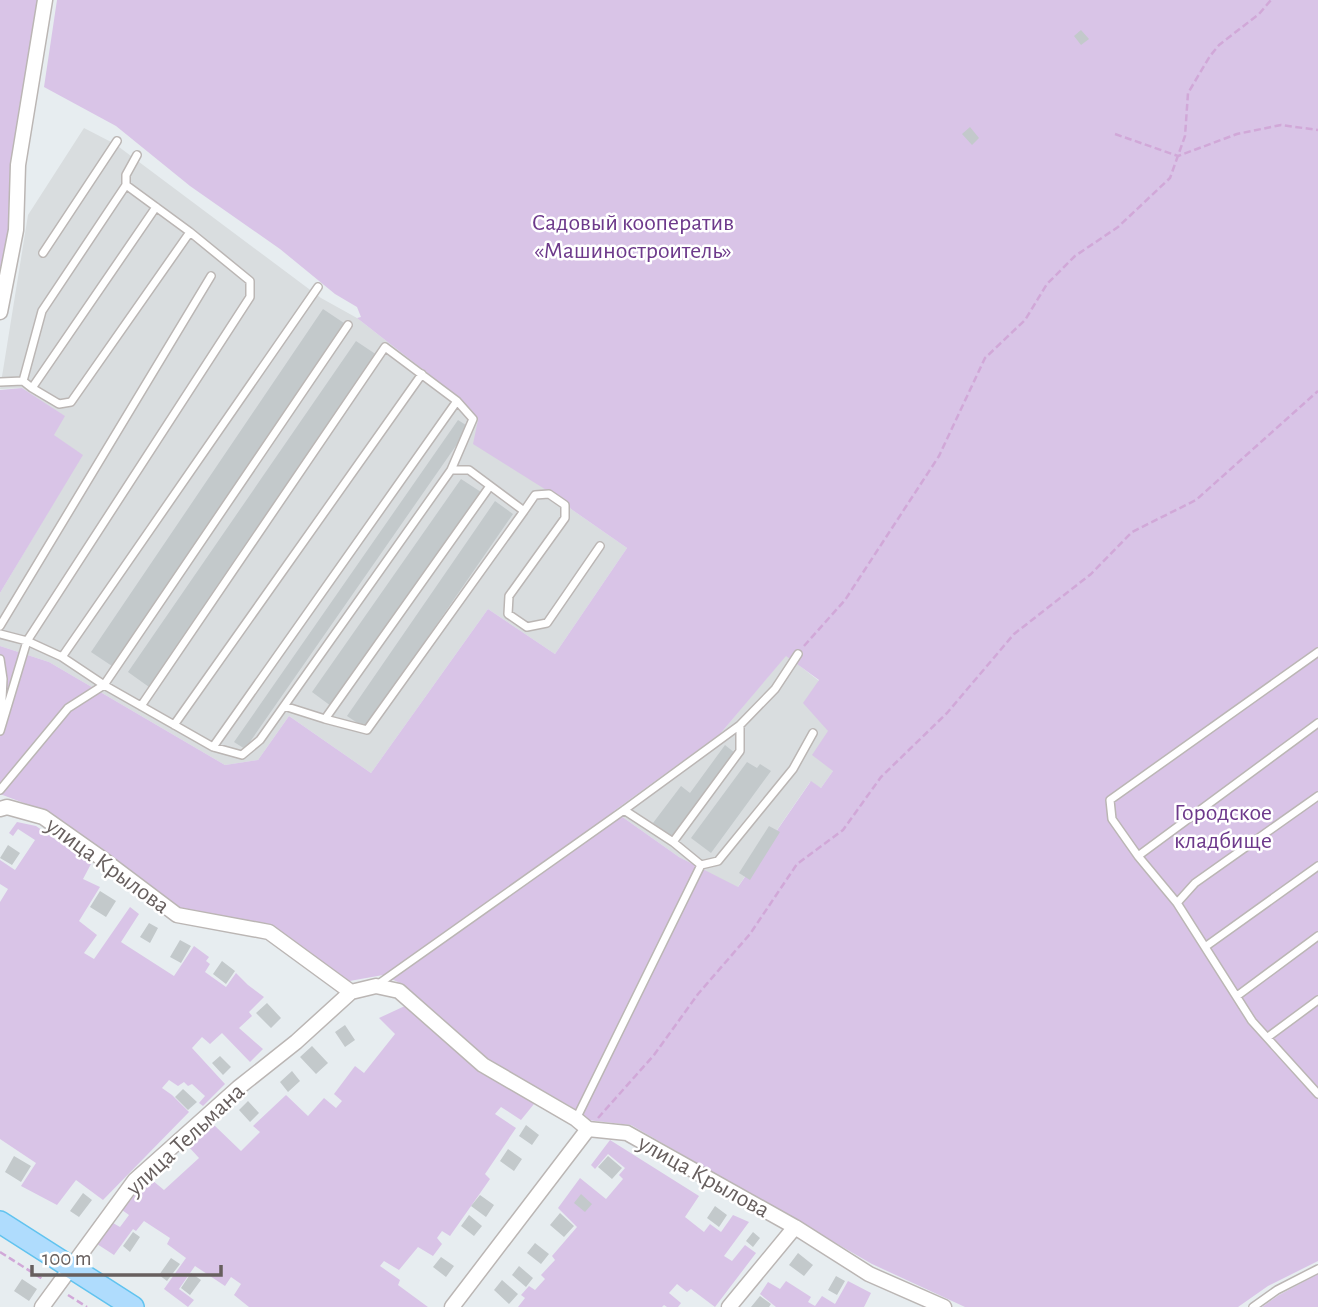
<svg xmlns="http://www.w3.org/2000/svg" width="1318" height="1307" viewBox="0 0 1318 1307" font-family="'Alegreya Sans',sans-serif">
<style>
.industrial{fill:#d9dddf}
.green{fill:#d9c4e7;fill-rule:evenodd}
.building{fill:#c3c9cb}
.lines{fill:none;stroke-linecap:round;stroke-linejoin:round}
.service-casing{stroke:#bbb6b4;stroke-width:10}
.minor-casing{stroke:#bbb6b4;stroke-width:17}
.primary-casing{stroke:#61c3ef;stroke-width:24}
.path{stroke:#d1a8d8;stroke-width:2.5;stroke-dasharray:7 3.5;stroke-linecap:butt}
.service{stroke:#fff;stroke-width:7}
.minor{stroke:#fff;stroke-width:14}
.primary{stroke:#afdcfd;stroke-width:21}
.labels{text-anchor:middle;stroke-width:5;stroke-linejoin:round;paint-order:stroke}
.park-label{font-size:24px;fill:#6d398b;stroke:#fff}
.street-label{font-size:24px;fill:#675f5e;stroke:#fff}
</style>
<rect width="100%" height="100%" fill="#e7edf0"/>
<path class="industrial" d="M 84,128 L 115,144 L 321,298 L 357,318 L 458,397 L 478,420 L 567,503 L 571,509 L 627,548 L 555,654 L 488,609 L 371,773 L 289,716 L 258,760 L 225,765 L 49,662 L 0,646 L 0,593 L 82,455 L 53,435 L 64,416 L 22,388 L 0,389 L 28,215 Z
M 786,655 L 819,681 L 828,731 L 833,771 L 821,788 L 810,782 L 737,888 L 679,857 L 614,811 L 720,734 Z"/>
<path class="green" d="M 0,0 L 39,0 L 19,108 L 11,179 L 8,248 L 0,271 Z
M 57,0 L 1318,0 L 1318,1261 L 1268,1286 L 1238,1307 L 965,1307 L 872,1264 L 631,1125 L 587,1120 L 570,1106 L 483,1057 L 402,984 L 383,975 L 344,982 L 269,927 L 178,909 L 110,855 L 45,811 L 0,794 L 0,646 L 49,662 L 225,765 L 258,760 L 289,716 L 371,773 L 488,609 L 555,654 L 627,548 L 571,509 L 567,503 L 473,444 L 478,420 L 458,397 L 357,318 L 361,317 L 357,307 L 335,294 L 280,249 L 190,186 L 116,126 L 44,87 ZM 786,656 L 819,680 L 803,703 L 828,731 L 812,755 L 833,771 L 821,788 L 811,781 L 738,887 L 679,857 L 614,811 L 720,734 Z
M 22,388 L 65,416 L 54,435 L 83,455 L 0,593 L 0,390 Z
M 17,822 L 36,826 L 91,864 L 83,879 L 100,887 L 79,921 L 97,935 L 84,953 L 94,959 L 130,907 L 139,914 L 121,942 L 174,976 L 194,946 L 209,957 L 206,961 L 210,964 L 205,972 L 226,987 L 236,973 L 248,985 L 264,997 L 249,1012 L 252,1016 L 239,1028 L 263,1049 L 250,1062 L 222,1033 L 210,1044 L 202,1037 L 192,1048 L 225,1084 L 203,1106 L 199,1103 L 205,1096 L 192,1084 L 188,1086 L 184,1082 L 178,1086 L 169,1080 L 162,1088 L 172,1095 L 189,1112 L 103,1200 L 76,1180 L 57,1205 L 21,1186 L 36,1163 L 0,1139 L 0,902 L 8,889 L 0,884 L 0,860 L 15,870 L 35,840 L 18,829 L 13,836 L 9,833 Z
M 407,1005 L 471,1063 L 534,1104 L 521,1120 L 501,1107 L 495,1114 L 516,1128 L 485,1174 L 490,1179 L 450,1236 L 442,1231 L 437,1238 L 442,1244 L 433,1256 L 418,1247 L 399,1270 L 384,1261 L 380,1266 L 400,1280 L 398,1285 L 428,1307 L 249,1307 L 234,1295 L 241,1284 L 231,1277 L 225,1286 L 195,1266 L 179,1289 L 194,1300 L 188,1307 L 164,1289 L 186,1258 L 167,1244 L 170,1238 L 144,1221 L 136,1231 L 133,1229 L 114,1255 L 97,1244 L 113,1223 L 120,1227 L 129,1215 L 122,1210 L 138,1191 L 152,1180 L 164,1190 L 199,1158 L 188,1146 L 214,1125 L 241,1151 L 260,1132 L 253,1126 L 286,1095 L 308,1116 L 324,1098 L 336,1108 L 342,1101 L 334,1094 L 355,1066 L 364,1073 L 395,1034 L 379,1018 Z
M 610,1140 L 699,1196 L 685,1217 L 704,1232 L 710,1224 L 721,1232 L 733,1215 L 749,1222 L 724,1256 L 732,1261 L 745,1245 L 756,1253 L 715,1307 L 691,1289 L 687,1292 L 677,1284 L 669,1293 L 681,1303 L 678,1307 L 667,1307 L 664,1305 L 662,1307 L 518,1307 L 525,1298 L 521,1295 L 529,1286 L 535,1290 L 545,1279 L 541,1275 L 555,1260 L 552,1256 L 577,1227 L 558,1208 L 580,1178 L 606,1199 L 623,1179 L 619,1175 L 625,1168 L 608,1154 L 595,1169 L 591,1165 Z
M 1318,1274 L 1318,1307 L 1262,1307 L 1279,1295 Z
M 786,1281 L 811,1297 L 808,1302 L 815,1306 L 822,1296 L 835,1304 L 848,1281 L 871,1293 L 864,1307 L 776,1307 L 760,1294 L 768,1282 L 780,1289 Z"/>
<path class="building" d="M 1081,30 L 1089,39 L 1081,45 L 1074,36 Z
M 970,127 L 979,138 L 972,145 L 962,134 Z
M 323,309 L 344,323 L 112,666 L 91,652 Z
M 356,341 L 377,355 L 149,687 L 128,672 Z
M 458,420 L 469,427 L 245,749 L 234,742 Z
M 461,479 L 481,492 L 331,706 L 312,692 Z
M 495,501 L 513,514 L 365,728 L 347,716 Z
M 725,745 L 735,753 L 672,837 L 653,823 L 681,786 L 690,793 Z
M 747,762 L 757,768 L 760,764 L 771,771 L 711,853 L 691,838 Z
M 769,826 L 780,832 L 750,880 L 739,873 Z
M 8,845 L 20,853 L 12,865 L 0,858 Z
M 100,891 L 116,901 L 106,917 L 90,907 Z
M 149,923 L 158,928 L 150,943 L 140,937 Z
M 180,940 L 191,946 L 181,963 L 170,957 Z
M 222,961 L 235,971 L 226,984 L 213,974 Z
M 267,1003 L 281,1018 L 271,1028 L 256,1013 Z
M 345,1025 L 355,1040 L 345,1047 L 335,1032 Z
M 312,1046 L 328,1063 L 316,1074 L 300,1057 Z
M 220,1056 L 231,1067 L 223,1075 L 212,1063 Z
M 292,1071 L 300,1081 L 288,1092 L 280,1082 Z
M 183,1089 L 197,1102 L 188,1110 L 175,1097 Z
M 248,1101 L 259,1113 L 250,1122 L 239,1110 Z
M 526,1125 L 539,1135 L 532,1145 L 519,1136 Z
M 508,1149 L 522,1159 L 514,1171 L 500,1161 Z
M 14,1156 L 31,1166 L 21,1182 L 5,1172 Z
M 608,1156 L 622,1168 L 612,1179 L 598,1167 Z
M 83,1193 L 92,1200 L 79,1217 L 70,1211 Z
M 581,1194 L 592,1204 L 585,1212 L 574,1203 Z
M 480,1195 L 494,1205 L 486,1217 L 471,1206 Z
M 715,1206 L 727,1215 L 719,1227 L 707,1218 Z
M 560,1213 L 574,1226 L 564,1237 L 550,1225 Z
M 469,1215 L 482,1226 L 474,1236 L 461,1226 Z
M 133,1232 L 140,1237 L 130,1252 L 123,1246 Z
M 753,1232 L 760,1238 L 753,1247 L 746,1241 Z
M 535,1243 L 549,1254 L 541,1264 L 527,1253 Z
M 798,1253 L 813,1265 L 804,1276 L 789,1265 Z
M 441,1257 L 454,1266 L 446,1277 L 433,1267 Z
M 171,1258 L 180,1264 L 167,1281 L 159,1275 Z
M 519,1266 L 533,1278 L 526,1287 L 512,1275 Z
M 191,1273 L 201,1280 L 190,1295 L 181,1288 Z
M 836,1276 L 845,1281 L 837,1295 L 828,1290 Z
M 22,1279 L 37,1289 L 29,1301 L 14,1291 Z
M 502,1280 L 518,1294 L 509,1304 L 494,1290 Z
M 760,1296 L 771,1304 L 769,1307 L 751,1307 Z"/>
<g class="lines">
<defs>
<path id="service" d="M 43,253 L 117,141
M 23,381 L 42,311 L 126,185
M 0,382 L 23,381 L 32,388 L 59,404 L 71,402 L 190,232
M 32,388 L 156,207
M 0,626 L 211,276
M 0,634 L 27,641 L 62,657 L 104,685 L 348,325
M 1318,652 L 1110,800 L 1112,819 L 1138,856 L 1177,903 L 1252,1021 L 1318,1094
M 62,657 L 318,287
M 0,659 L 3,679 L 1,719
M 141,706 L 385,347 L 457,401 L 473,419 L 451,470
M 284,706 L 325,719 L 490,486
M 325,719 L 367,730 L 524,511
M 174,725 L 422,374
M 0,731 L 27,641 L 250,297 L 250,281 L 190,232 L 126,185 L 126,175 L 137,155
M 213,747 L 457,401
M 0,790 L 68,708 L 104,685 L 213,747 L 242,755 L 260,740 L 451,470 L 469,470 L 524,511 L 535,495 L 549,494 L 565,505 L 565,518 L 509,596 L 508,614 L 527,627 L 547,623 L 600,546
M 624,810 L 673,842 L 701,865 L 718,861 L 793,769 L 813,733
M 673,842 L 740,751 L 740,725
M 1138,856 L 1318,723
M 1177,903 L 1195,883 L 1318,796
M 1205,947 L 1318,866
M 377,985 L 624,810 L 740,725 L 775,689 L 798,654
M 1237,996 L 1318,936
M 1268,1037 L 1318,1000
M 576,1119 L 701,865
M 1253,1307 L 1277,1290 L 1318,1269"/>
<path id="minor" d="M 0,312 L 16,230 L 18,165 L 45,0
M 0,809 L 7,807 L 43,817 L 104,860 L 177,915 L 269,932 L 351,992 L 376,986 L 399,991 L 483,1065 L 576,1119 L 588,1129 L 627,1133 L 795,1227 L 729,1307
M 795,1227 L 869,1274 L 944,1307
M 42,1307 L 135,1180 L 238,1088 L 296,1042 L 351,992
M 452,1307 L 588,1129"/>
<path id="primary" d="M 0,1222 L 133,1307"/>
</defs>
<use href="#service" class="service-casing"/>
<use href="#minor" class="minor-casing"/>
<use href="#primary" class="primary-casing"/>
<path class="path" d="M 1115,134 L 1178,156 L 1237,134 L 1281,125 L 1318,130
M 804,646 L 845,600 L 939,456 L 985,358 L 1025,320 L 1047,284 L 1075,256 L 1118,227 L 1170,178 L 1185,136 L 1188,93 L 1210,56 L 1219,45 L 1259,14 L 1271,0
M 598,1118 L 654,1055 L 698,994 L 750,934 L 797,864 L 843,830 L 881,777 L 947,713 L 1014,634 L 1091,574 L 1132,532 L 1196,500 L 1318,391
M 0,1252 L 44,1280
M 68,1295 L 87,1307"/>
<use href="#service" class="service"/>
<use href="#minor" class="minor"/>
<use href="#primary" class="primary"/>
</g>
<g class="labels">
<g class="park-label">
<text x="633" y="230">Садовый кооператив<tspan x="633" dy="28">«Машиностроитель»</tspan></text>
<text x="1223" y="820">Городское<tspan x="1223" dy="28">кладбище</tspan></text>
</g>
<g class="street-label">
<text transform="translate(108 865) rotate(36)" y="8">улица Крылова</text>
<text transform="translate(185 1139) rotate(-43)" y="8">улица Тельмана</text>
<text transform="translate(704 1176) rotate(29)" y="8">улица Крылова</text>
</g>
</g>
<path d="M32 1265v10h189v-10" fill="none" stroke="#675f5e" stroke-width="3.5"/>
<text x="42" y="1265" font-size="21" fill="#675f5e" stroke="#ffffff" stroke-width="5" paint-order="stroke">100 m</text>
</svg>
